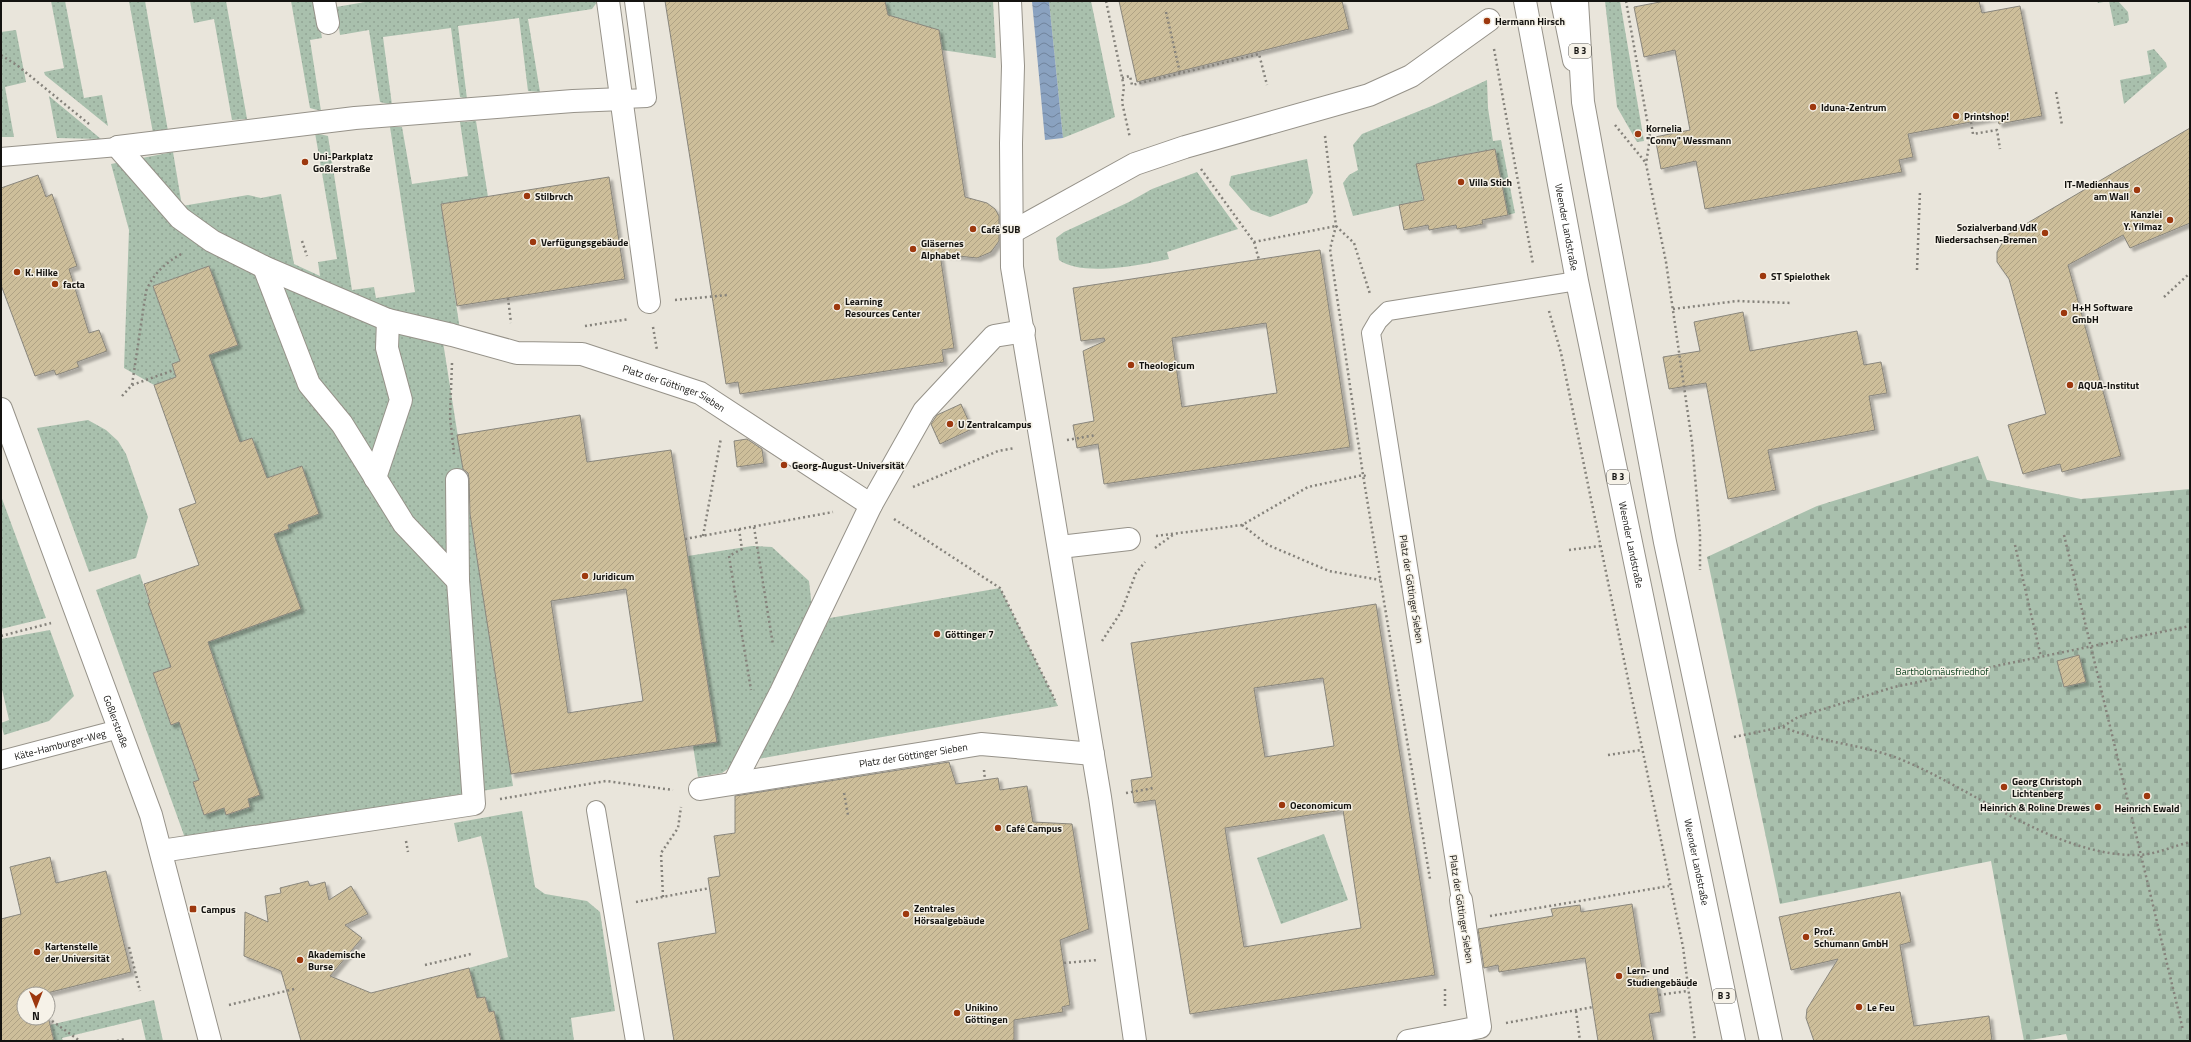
<svg xmlns="http://www.w3.org/2000/svg" width="2191" height="1042" viewBox="0 0 2191 1042" font-family="'Titillium Web',sans-serif">
<style>
.grass{fill:url(#grass-dots);fill-rule:evenodd}
.cemetery{fill:url(#cemetery-stones)}
.water{fill:url(#water-waves)}
.building{fill:url(#building-hatch);stroke:#89867d;fill-rule:evenodd;filter:url(#shadow)}
.lines{fill:none;stroke-linecap:round;stroke-linejoin:round}
.service-casing{stroke:#969289;stroke-width:20}
.minor-casing{stroke:#969289;stroke-width:24}
.tertiary-casing{stroke:#969289;stroke-width:24}
.primary-casing{stroke:#969289;stroke-width:24}
.path{stroke:#85827b;stroke-width:2.5;stroke-dasharray:2 3;stroke-linecap:butt}
.service{stroke:#fff;stroke-width:18}
.minor{stroke:#fff;stroke-width:22}
.tertiary{stroke:#fff;stroke-width:22}
.primary{stroke:#fff;stroke-width:22}
.poi-dot{fill:#9d380e;stroke:#f6f2e8;stroke-width:1.5}
.labels{text-anchor:middle;stroke-width:3;stroke-linejoin:round;paint-order:stroke}
.shield{fill:#f6f2e8;stroke:#585651;stroke-width:1}
.shield-label{font-size:9px;font-weight:bold;fill:#141310}
.poi-label{font-size:10px;font-weight:bold;fill:#141310;stroke:#f6f2e8;text-anchor:start}
.street-label{font-size:10px;fill:#141310;stroke:#f6f2e8}
.park-label{font-size:10px;fill:#083d1a;stroke:#f6f2e8}
</style>
<defs>
<pattern id="grass-dots" width="8" height="8" patternUnits="userSpaceOnUse"><rect width="8" height="8" fill="#a9c0ad"/><path d="M2 2h.1M6 6h.1" fill="none" stroke="#91a494" stroke-width="1.8" stroke-linecap="round"/></pattern>
<pattern id="cemetery-stones" width="16" height="16" patternUnits="userSpaceOnUse"><rect width="16" height="16" fill="#a9c0ad"/><path d="M2 7V4a2 2 0 0 1 4 0v3zM10 15v-3a2 2 0 0 1 4 0v3z" fill="#91a494"/></pattern>
<pattern id="water-waves" width="16" height="10" patternUnits="userSpaceOnUse"><rect width="16" height="10" fill="#8aa2c0"/><path d="M0 5q4-4 8 0t8 0" fill="none" stroke="#70839b"/></pattern>
<pattern id="building-hatch" width="6" height="6" patternUnits="userSpaceOnUse"><rect width="6" height="6" fill="#cdbe9a"/><path d="M-1 1l2-2M0 6l6-6M5 7l2-2" fill="none" stroke="#afa284"/></pattern>
<filter id="shadow"><feDropShadow dx="3.5" dy="3.5" stdDeviation="1" flood-color="#0004"/></filter>
</defs>
<rect width="100%" height="100%" fill="#e9e5db"/>
<path class="grass" d="M 51,1 L 65,1 L 84,98 L 102,95 L 108,126 L 45,75 L 44,72 L 64,68 Z
M 129,1 L 145,1 L 168,131 L 153,133 Z
M 190,1 L 226,1 L 247,119 L 232,120 L 214,19 L 194,23 Z
M 291,1 L 315,1 L 322,38 L 310,40 L 321,111 L 310,108 Z
M 371,1 L 598,1 L 592,9 L 528,19 L 540,92 L 528,91 L 519,18 L 458,26 L 467,99 L 460,97 L 451,28 L 383,37 L 392,105 L 380,102 L 369,30 L 340,35 L 336,7 Z
M 885,1 L 993,1 L 996,58 L 942,50 L 891,38 Z
M 1049,1 L 1091,1 L 1115,117 L 1063,138 Z
M 1605,1 L 1620,1 L 1644,141 L 1637,142 L 1617,107 Z
M 2097,1 L 2118,1 L 2128,12 L 2129,20 L 2127,23 L 2114,26 L 2109,1 L 2098,3 Z
M 16,30 L 26,82 L 5,87 L 14,137 L 2,137 L 1,32 Z
M 2154,49 L 2166,63 L 2167,67 L 2124,104 L 2120,80 L 2151,74 L 2147,51 Z
M 1487,80 L 1488,108 L 1493,141 L 1501,140 L 1515,213 L 1508,215 L 1495,149 L 1417,164 L 1423,200 L 1353,216 L 1343,183 L 1349,175 L 1358,170 L 1353,145 L 1362,134 L 1434,105 Z
M 49,96 L 101,139 L 57,138 Z
M 476,121 L 488,197 L 441,204 L 460,330 L 443,342 L 513,786 L 185,838 L 96,590 L 140,574 L 162,642 L 274,534 L 289,529 L 288,525 L 319,514 L 302,466 L 267,478 L 252,438 L 240,442 L 207,356 L 238,345 L 209,266 L 153,286 L 180,361 L 172,364 L 176,377 L 154,385 L 124,368 L 129,230 L 111,164 L 173,152 L 182,206 L 248,195 L 261,198 L 281,194 L 294,264 L 320,276 L 318,262 L 337,259 L 315,133 L 328,136 L 352,290 L 374,287 L 376,298 L 415,292 L 390,127 L 402,127 L 412,184 L 468,176 L 460,122 ZM 212,653 L 230,703 L 171,725 L 153,673 ZM 242,744 L 260,795 L 248,799 L 250,807 L 227,815 L 224,808 L 204,815 L 193,782 L 199,780 L 192,761 Z
M 1307,159 L 1313,193 L 1307,203 L 1270,217 L 1251,210 L 1229,185 L 1231,176 Z
M 1197,172 L 1238,229 L 1167,252 L 1169,259 C 1141,265 1082,277 1059,260 L 1056,238 L 1064,232 L 1129,202 L 1152,189 Z
M 88,420 L 106,430 L 118,441 L 126,454 L 148,517 L 136,558 L 89,572 L 37,428 Z
M 1,496 L 46,618 L 1,629 Z
M 752,546 L 772,547 L 809,581 L 812,608 L 732,766 L 722,773 L 698,777 L 693,746 L 717,742 L 688,556 Z
M 1000,588 L 1058,706 L 758,759 L 830,618 Z
M 50,630 L 74,696 L 49,721 L 4,735 L 1,723 L 9,720 L 1,685 L 1,639 Z
M 522,811 L 535,887 L 545,894 L 587,901 L 600,912 L 615,1011 L 571,1018 L 574,1041 L 496,1041 L 501,1039 L 494,1011 L 489,1012 L 485,997 L 477,998 L 469,968 L 508,957 L 481,836 L 458,842 L 454,823 Z
M 1324,834 L 1348,900 L 1281,924 L 1257,858 Z
M 154,1000 L 163,1041 L 146,1041 L 141,1019 L 62,1038 L 63,1041 L 54,1041 L 50,1025 Z"/>
<path class="cemetery" d="M 1978,456 L 1987,480 L 2081,499 L 2190,489 L 2190,1041 L 2068,1041 L 2066,1034 L 2024,1041 L 1991,861 L 1780,904 L 1707,557 L 1817,506 Z"/>
<path class="water" d="M 1032,1 L 1049,1 L 1063,138 L 1045,140 Z"/>
<path class="building" d="M 665,1 L 885,1 L 888,15 L 939,30 L 965,197 L 987,203 L 995,209 L 999,216 L 999,241 L 991,252 L 977,258 L 940,254 L 954,348 L 942,350 L 944,362 L 740,394 L 738,382 L 726,384 Z
M 1119,1 L 1342,1 L 1349,29 L 1137,82 Z
M 1665,1 L 1979,1 L 1982,13 L 2020,6 L 2042,116 L 1999,124 L 1997,117 L 1908,134 L 1913,157 L 1899,160 L 1902,172 L 1705,209 L 1696,161 L 1661,169 L 1655,137 L 1690,130 L 1675,50 L 1644,57 L 1634,7 Z
M 2190,128 L 2190,223 L 2130,248 L 2123,235 L 2068,265 L 2121,456 L 2062,472 L 2060,464 L 2023,474 L 2008,425 L 2046,414 L 2009,279 L 1997,262 L 1997,252 L 2007,235 Z
M 1495,149 L 1508,215 L 1482,220 L 1483,224 L 1457,229 L 1456,225 L 1429,230 L 1428,225 L 1404,230 L 1399,205 L 1424,200 L 1416,164 Z
M 38,175 L 46,197 L 52,194 L 77,266 L 69,269 L 89,333 L 99,330 L 107,351 L 77,362 L 79,367 L 56,375 L 54,370 L 35,376 L 1,285 L 1,188 Z
M 609,177 L 625,279 L 457,306 L 441,204 Z
M 1320,250 L 1350,447 L 1104,484 L 1098,444 L 1077,448 L 1073,425 L 1094,421 L 1083,351 L 1105,341 L 1104,338 L 1081,341 L 1073,288 ZM 1266,323 L 1277,393 L 1182,407 L 1172,338 Z
M 209,266 L 238,345 L 209,355 L 240,442 L 252,438 L 267,478 L 302,466 L 319,514 L 288,525 L 289,529 L 274,534 L 301,609 L 208,642 L 260,795 L 248,799 L 250,807 L 226,815 L 224,808 L 204,815 L 193,782 L 199,780 L 179,722 L 171,725 L 153,673 L 171,667 L 148,603 L 150,603 L 144,584 L 199,565 L 179,509 L 196,503 L 154,385 L 176,377 L 172,364 L 180,361 L 153,286 Z
M 1743,312 L 1750,351 L 1857,331 L 1864,365 L 1881,362 L 1887,393 L 1869,396 L 1875,430 L 1768,450 L 1776,490 L 1728,499 L 1706,383 L 1669,389 L 1663,357 L 1700,351 L 1694,322 Z
M 961,404 L 972,429 L 940,444 L 931,424 L 937,415 Z
M 580,415 L 587,462 L 671,450 L 717,742 L 511,774 L 470,514 L 469,479 L 468,473 L 463,469 L 457,435 ZM 626,589 L 643,701 L 568,713 L 551,601 Z
M 747,439 L 762,449 L 764,463 L 737,467 L 734,441 Z
M 1376,604 L 1435,975 L 1190,1014 L 1155,800 L 1134,803 L 1131,780 L 1152,777 L 1131,643 ZM 1323,678 L 1334,746 L 1265,757 L 1254,688 ZM 1343,810 L 1361,928 L 1244,947 L 1225,828 Z
M 2079,655 L 2086,682 L 2064,687 L 2057,661 Z
M 949,762 L 956,784 L 998,778 L 1000,790 L 1027,786 L 1033,822 L 1072,824 L 1089,929 L 1060,940 L 1070,1005 L 1062,1007 L 1063,1012 L 1014,1020 L 1014,1041 L 674,1041 L 658,943 L 716,933 L 708,878 L 720,876 L 714,836 L 735,833 L 735,796 Z
M 50,857 L 56,883 L 106,871 L 131,972 L 43,994 L 24,994 L 24,1018 L 48,1018 L 48,1016 L 54,1041 L 1,1041 L 1,919 L 21,914 L 10,867 Z
M 308,881 L 310,886 L 325,882 L 329,900 L 351,886 L 368,914 L 345,925 L 362,938 L 330,976 L 371,993 L 469,968 L 477,998 L 485,997 L 489,1012 L 494,1011 L 501,1041 L 301,1041 L 281,971 L 244,956 L 245,912 L 268,922 L 265,896 L 281,893 L 280,888 Z
M 1900,892 L 1911,942 L 1900,945 L 1914,1026 L 1989,1016 L 1992,1041 L 1814,1041 L 1806,1018 L 1807,1009 L 1838,959 L 1791,970 L 1779,917 Z
M 1632,904 L 1644,982 L 1656,980 L 1661,1012 L 1649,1014 L 1654,1041 L 1598,1041 L 1585,958 L 1499,972 L 1498,965 L 1484,968 L 1478,929 L 1553,916 L 1551,909 L 1580,905 L 1581,912 Z"/>
<g class="lines">
<defs>
<g id="service">
<path d="M 623,99 L 647,98 L 634,1"/>
<path d="M 1,157 L 118,147"/>
<path id="s1" d="M 1,760 L 119,729"/>
<path d="M 596,810 L 635,1041"/>
<path d="M 1461,900 L 1371,333 L 1378,321 L 1388,311 L 1577,281"/>
</g>
<g id="minor">
<path d="M 324,1 L 328,23"/>
<path d="M 608,1 L 649,302"/>
<path d="M 1010,1 L 1013,66 L 1011,143 L 1012,267 L 1100,797 L 1135,1041"/>
<path id="s2" d="M 118,147 L 180,218 L 212,241 L 264,267 L 388,320 L 452,335 L 517,353 L 582,354 L 700,393 L 871,505"/>
<path d="M 118,147 L 355,118 L 573,101 L 623,99"/>
<path d="M 1012,232 L 1135,164 L 1185,147 L 1369,95 L 1411,76 L 1489,20"/>
<path d="M 264,267 L 309,384 L 342,424 L 404,524 L 458,581"/>
<path id="s3" d="M 1,409 L 151,815 L 210,1041"/>
<path d="M 375,478 L 401,400 L 387,348 L 388,320"/>
<path d="M 1060,547 L 1129,539"/>
<path d="M 734,783 L 781,692 L 871,505 L 924,411 L 994,336 L 1024,331"/>
<path id="s4" d="M 700,789 L 981,744 L 1093,754"/>
<path d="M 161,851 L 474,804 L 458,581 L 457,480"/>
<path d="M 1408,1041 L 1445,1034"/>
<path d="M 1445,1041 L 1445,1034 L 1480,1027 L 1461,900"/>
</g>
<path id="tertiary" d="M 1562,1 L 1574,60"/>
<g id="primary">
<path id="s5" d="M 1525,1 L 1577,281 L 1734,1041"/>
<path d="M 1577,1 L 1583,102 L 1595,168 L 1665,542 L 1771,1041"/>
</g>
</defs>
<use href="#service" class="service-casing"/>
<use href="#minor" class="minor-casing"/>
<use href="#tertiary" class="tertiary-casing"/>
<use href="#primary" class="primary-casing"/>
<path class="path" d="M 1106,1 L 1124,87 L 1122,102 L 1130,138
M 1626,1 L 1650,137 L 1646,164 L 1666,262 L 1692,442 L 1700,534 L 1700,570
M 1166,12 L 1180,73
M 1494,49 L 1533,264
M 1,55 L 18,66 L 89,124
M 1122,78 L 1130,76 L 1132,85 L 1259,54 L 1267,85
M 2056,92 L 2062,125
M 1971,122 L 1973,134 L 1997,130 L 2000,149
M 1615,125 L 1646,163
M 1325,136 L 1336,226 L 1330,249 L 1363,475 L 1430,879
M 1201,169 L 1254,242 L 1336,226
M 1336,226 L 1354,243 L 1370,294
M 302,241 L 307,256
M 1254,242 L 1259,260
M 1917,270 L 1920,191
M 2164,297 L 2190,273
M 508,298 L 511,323
M 675,300 L 728,295
M 1673,309 L 1737,301 L 1792,303
M 1549,311 L 1561,353 L 1683,947 L 1695,1041
M 585,326 L 629,319
M 653,327 L 657,350
M 452,363 L 450,417 L 454,454
M 132,385 L 174,370
M 122,396 L 132,385 L 146,291 C 154,273 165,263 183,253
M 1067,440 L 1096,435
M 913,487 L 998,451 L 1015,448
M 894,519 L 1000,588 L 1055,700
M 1242,525 L 1268,545 L 1329,571 L 1380,580
M 754,527 L 773,645
M 739,529 L 742,549 L 729,556 L 751,690
M 2064,535 L 2183,1030
M 703,536 L 721,438
M 1156,536 L 1242,525 L 1308,487 L 1363,475 L 1368,477
M 685,539 L 833,512
M 2015,545 L 2041,657
M 1155,548 L 1174,534
M 1569,550 L 1600,546
M 1,636 L 51,623
M 1102,641 L 1121,612 L 1136,573 L 1145,562
M 1783,727 C 1821,743 1862,744 1900,759 C 1974,789 2058,858 2140,855 C 2156,854 2174,846 2190,842
M 1734,737 L 1782,727 L 1798,717 L 1894,687 L 2190,626
M 1608,755 L 1641,750
M 984,770 L 985,780
M 844,793 L 848,815
M 1126,793 L 1154,788
M 500,799 L 606,781 L 673,790
M 406,841 L 408,852
M 663,897 L 661,853 L 678,828 L 681,807
M 636,902 L 710,888
M 1490,916 L 1669,886
M 129,947 L 140,991
M 1064,963 L 1098,960
M 425,965 L 471,954
M 1659,995 L 1687,991
M 229,1005 L 294,989
M 1445,1006 L 1445,989
M 1576,1011 L 1580,1041
M 48,1018 L 80,1041
M 1506,1023 L 1593,1007
M 117,1041 L 125,1039 L 126,1041"/>
<use href="#service" class="service"/>
<use href="#minor" class="minor"/>
<use href="#tertiary" class="tertiary"/>
<use href="#primary" class="primary"/>
</g>
<g class="poi-dot">
<circle cx="1487" cy="21" r="4"/>
<circle cx="1813" cy="107" r="4"/>
<circle cx="1956" cy="116" r="4"/>
<circle cx="1638" cy="134" r="4"/>
<circle cx="305" cy="162" r="4"/>
<circle cx="1461" cy="182" r="4"/>
<circle cx="2137" cy="190" r="4"/>
<circle cx="527" cy="196" r="4"/>
<circle cx="2170" cy="220" r="4"/>
<circle cx="973" cy="229" r="4"/>
<circle cx="2045" cy="233" r="4"/>
<circle cx="533" cy="242" r="4"/>
<circle cx="913" cy="249" r="4"/>
<circle cx="17" cy="272" r="4"/>
<circle cx="1763" cy="276" r="4"/>
<circle cx="55" cy="284" r="4"/>
<circle cx="837" cy="307" r="4"/>
<circle cx="2064" cy="313" r="4"/>
<circle cx="1131" cy="365" r="4"/>
<circle cx="2070" cy="385" r="4"/>
<circle cx="950" cy="424" r="4"/>
<circle cx="784" cy="465" r="4"/>
<circle cx="585" cy="576" r="4"/>
<circle cx="937" cy="634" r="4"/>
<circle cx="2004" cy="787" r="4"/>
<circle cx="2147" cy="796" r="4"/>
<circle cx="1282" cy="805" r="4"/>
<circle cx="2098" cy="807" r="4"/>
<circle cx="998" cy="828" r="4"/>
<rect x="189" y="905" width="8" height="8" rx="2"/>
<circle cx="906" cy="914" r="4"/>
<circle cx="1806" cy="937" r="4"/>
<circle cx="37" cy="952" r="4"/>
<circle cx="300" cy="960" r="4"/>
<circle cx="1619" cy="976" r="4"/>
<circle cx="1859" cy="1007" r="4"/>
<circle cx="957" cy="1013" r="4"/>
</g>
<g class="labels">
<g class="shield">
<rect x="1569" y="44" width="22" height="14" rx="3"/>
<rect x="1607" y="470" width="22" height="14" rx="3"/>
<rect x="1713" y="989" width="22" height="14" rx="3"/>
</g>
<g class="shield-label">
<text x="1580" y="54">B 3</text>
<text x="1618" y="480">B 3</text>
<text x="1724" y="999">B 3</text>
</g>
<g class="poi-label">
<text x="1495" y="25">Hermann Hirsch</text>
<text x="1821" y="111">Iduna-Zentrum</text>
<text x="1964" y="120">Printshop!</text>
<text x="1646" y="132">Kornelia<tspan x="1646" dy="12">"Conny" Wessmann</tspan></text>
<text x="313" y="160">Uni-Parkplatz<tspan x="313" dy="12">Goßlerstraße</tspan></text>
<text x="1469" y="186">Villa Stich</text>
<text x="2129" y="188" text-anchor="end">IT-Medienhaus<tspan x="2129" dy="12">am Wall</tspan></text>
<text x="535" y="200">Stilbrvch</text>
<text x="2162" y="218" text-anchor="end">Kanzlei<tspan x="2162" dy="12">Y. Yilmaz</tspan></text>
<text x="2037" y="231" text-anchor="end">Sozialverband VdK<tspan x="2037" dy="12">Niedersachsen-Bremen</tspan></text>
<text x="981" y="233">Café SUB</text>
<text x="541" y="246">Verfügungsgebäude</text>
<text x="921" y="247">Gläsernes<tspan x="921" dy="12">Alphabet</tspan></text>
<text x="25" y="276">K. Hilke</text>
<text x="1771" y="280">ST Spielothek</text>
<text x="63" y="288">facta</text>
<text x="845" y="305">Learning<tspan x="845" dy="12">Resources Center</tspan></text>
<text x="2072" y="311">H+H Software<tspan x="2072" dy="12">GmbH</tspan></text>
<text x="1139" y="369">Theologicum</text>
<text x="2078" y="389">AQUA-Institut</text>
<text x="958" y="428">U Zentralcampus</text>
<text x="792" y="469">Georg-August-Universität</text>
<text x="593" y="580">Juridicum</text>
<text x="945" y="638">Göttinger 7</text>
<text x="2012" y="785">Georg Christoph<tspan x="2012" dy="12">Lichtenberg</tspan></text>
<text x="1290" y="809">Oeconomicum</text>
<text x="2090" y="811" text-anchor="end">Heinrich &amp; Roline Drewes</text>
<text x="2147" y="812" text-anchor="middle">Heinrich Ewald</text>
<text x="1006" y="832">Café Campus</text>
<text x="914" y="912">Zentrales<tspan x="914" dy="12">Hörsaalgebäude</tspan></text>
<text x="201" y="913">Campus</text>
<text x="1814" y="935">Prof.<tspan x="1814" dy="12">Schumann GmbH</tspan></text>
<text x="45" y="950">Kartenstelle<tspan x="45" dy="12">der Universität</tspan></text>
<text x="308" y="958">Akademische<tspan x="308" dy="12">Burse</tspan></text>
<text x="1627" y="974">Lern- und<tspan x="1627" dy="12">Studiengebäude</tspan></text>
<text x="965" y="1011">Unikino<tspan x="965" dy="12">Göttingen</tspan></text>
<text x="1867" y="1011">Le Feu</text>
</g>
<g class="street-label">
<text dy="4" stroke="none"><textPath href="#s5" startOffset="230">Weender Landstraße</textPath></text>
<text dy="4" stroke="none"><textPath href="#s2" startOffset="623">Platz der Göttinger Sieben</textPath></text>
<text dy="4" stroke="none"><textPath href="#s5" startOffset="554">Weender Landstraße</textPath></text>
<text transform="translate(1412 589) rotate(81)" y="4">Platz der Göttinger Sieben</text>
<text dy="4" stroke="none"><textPath href="#s3" startOffset="333">Goßlerstraße</textPath></text>
<text dy="4" stroke="none"><textPath href="#s1" startOffset="61">Käte-Hamburger-Weg</textPath></text>
<text dy="4" stroke="none"><textPath href="#s4" startOffset="216">Platz der Göttinger Sieben</textPath></text>
<text dy="4" stroke="none"><textPath href="#s5" startOffset="878">Weender Landstraße</textPath></text>
<text transform="translate(1462 909) rotate(81)" y="4">Platz der Göttinger Sieben</text>
</g>
<g class="park-label">
<text x="1942" y="675">Bartholomäusfriedhof</text>
</g>
</g>
<rect width="2191" height="1042" fill="none" stroke="#141310" stroke-width="4"/>
<g transform="translate(36 1006) rotate(180)"><circle r="19" fill="#f6f2e8" stroke="#9c9992"/>
<path d="M0-3L7 15L0 10L-7 15Z" fill="#9d380e"/>
<text y="-6" font-size="11" font-weight="bold" text-anchor="middle" fill="#141310">N</text>
</g>
</svg>
